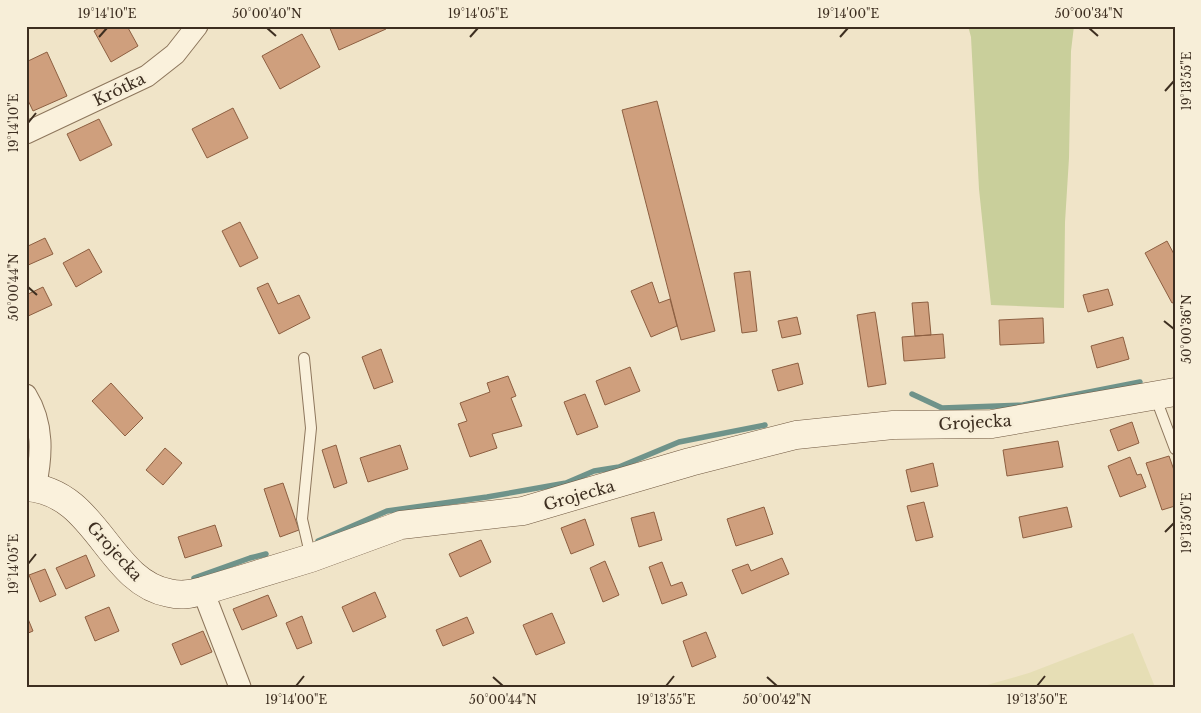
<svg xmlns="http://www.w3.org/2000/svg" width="1201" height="713" viewBox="0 0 1201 713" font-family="'Libre Baskerville',serif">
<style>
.farmland{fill:#e6deb5}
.green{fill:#c9cf9b}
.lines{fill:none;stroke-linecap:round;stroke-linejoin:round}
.stream{stroke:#6f938a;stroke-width:5.5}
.building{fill:#cf9f7d;stroke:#8d5f41}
.lane-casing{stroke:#8d765c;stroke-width:12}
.street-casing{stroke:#8d765c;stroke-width:23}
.secondary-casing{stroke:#6f573f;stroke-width:29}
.lane{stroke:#faf1dc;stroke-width:10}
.street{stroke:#faf1dc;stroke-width:21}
.secondary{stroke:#faf1dc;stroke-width:28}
.ticks{fill:none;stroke:#3d2e20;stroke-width:2}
.labels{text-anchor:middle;stroke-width:5;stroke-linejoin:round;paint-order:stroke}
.street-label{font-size:16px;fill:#3d2e20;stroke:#f7eed8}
.neatline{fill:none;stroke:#3d2e20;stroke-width:2}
.ticks-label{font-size:12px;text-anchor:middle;fill:#3d2e20}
</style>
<rect width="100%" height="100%" fill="#f0e4c8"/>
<path class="farmland" d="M 1133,633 L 1155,687 L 980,687 L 1029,673 Z"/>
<path class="green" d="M 968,26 L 1074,26 L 1071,51 L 1069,158 L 1065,222 L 1064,308 L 991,305 L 979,189 L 971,37 Z"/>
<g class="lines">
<path class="stream" d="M 912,394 L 942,408 L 1023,405 L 1140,382
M 318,541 L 387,511 L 487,497 L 566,483 L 594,471 L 619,467 L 679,442 L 765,425
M 194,578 L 250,558 L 266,554"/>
</g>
<path class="building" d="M 103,26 L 127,26 L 138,46 L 111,62 L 94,31 Z
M 329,26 L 385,26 L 386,29 L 339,50 Z
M 302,34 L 320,67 L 280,89 L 262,56 Z
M 47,52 L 67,96 L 33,111 L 26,96 L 26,62 Z
M 657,101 L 715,331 L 681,340 L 622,110 Z
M 233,108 L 248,138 L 207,158 L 192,129 Z
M 99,119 L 112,145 L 80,161 L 67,134 Z
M 240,222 L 258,258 L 240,267 L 222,231 Z
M 45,238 L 53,254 L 26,266 L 26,247 Z
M 1167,241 L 1175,256 L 1175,302 L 1172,303 L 1145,253 Z
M 89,249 L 102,272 L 76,287 L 63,263 Z
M 750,271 L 757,331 L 742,333 L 734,273 Z
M 652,282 L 659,303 L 670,299 L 677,326 L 651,337 L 631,291 Z
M 268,283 L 278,304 L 299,295 L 310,318 L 279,334 L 257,288 Z
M 43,287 L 52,305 L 26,317 L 26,295 Z
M 1108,289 L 1113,305 L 1088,312 L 1083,295 Z
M 928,302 L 931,335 L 915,336 L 912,303 Z
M 875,312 L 886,384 L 868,387 L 857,315 Z
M 797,317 L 801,334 L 782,338 L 778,321 Z
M 1043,318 L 1044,343 L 1000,345 L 999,320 Z
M 943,334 L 945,358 L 904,361 L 902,337 Z
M 1123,337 L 1129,359 L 1097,368 L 1091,346 Z
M 381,349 L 393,382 L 374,389 L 362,357 Z
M 798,363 L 803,384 L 778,391 L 772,370 Z
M 630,367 L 640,391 L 605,405 L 596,381 Z
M 508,376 L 516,396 L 511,398 L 522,426 L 492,434 L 497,448 L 470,457 L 458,424 L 467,421 L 460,403 L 490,392 L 487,383 Z
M 111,383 L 143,418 L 125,436 L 92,401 Z
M 585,394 L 598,427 L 577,435 L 564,402 Z
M 1132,422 L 1139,443 L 1118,451 L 1110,430 Z
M 1058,441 L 1063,467 L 1007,476 L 1003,450 Z
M 336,445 L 347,483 L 334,488 L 322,450 Z
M 400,445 L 408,469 L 368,482 L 360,458 Z
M 165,448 L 182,463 L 163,485 L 146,470 Z
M 1169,456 L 1175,473 L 1175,506 L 1162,510 L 1146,463 Z
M 1130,457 L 1137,475 L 1141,474 L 1146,487 L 1120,497 L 1108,466 Z
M 933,463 L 938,486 L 911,492 L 906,470 Z
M 283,483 L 299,530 L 280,537 L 264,489 Z
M 924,502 L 933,537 L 916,541 L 907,506 Z
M 764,507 L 773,534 L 736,546 L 727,519 Z
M 1067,507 L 1072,527 L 1023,538 L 1019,517 Z
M 654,512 L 662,540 L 639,547 L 631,518 Z
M 585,519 L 594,545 L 571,554 L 561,528 Z
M 215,525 L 222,546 L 185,558 L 178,537 Z
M 481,540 L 491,562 L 460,577 L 449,554 Z
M 86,555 L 95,576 L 66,589 L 56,568 Z
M 782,558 L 789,574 L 742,594 L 732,570 L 748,564 L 751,571 Z
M 605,561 L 619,595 L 603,602 L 590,568 Z
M 662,562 L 671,586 L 682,582 L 687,595 L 662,604 L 649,567 Z
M 45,569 L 56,595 L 40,602 L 29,575 Z
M 375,592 L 386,617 L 353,632 L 342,607 Z
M 268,595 L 277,616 L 242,630 L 233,609 Z
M 109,607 L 119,631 L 95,641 L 85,617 Z
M 552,613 L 565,643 L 536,655 L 523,625 Z
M 26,614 L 33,631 L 26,634 Z
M 302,616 L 312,643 L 297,649 L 286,623 Z
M 467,617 L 474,633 L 443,646 L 436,630 Z
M 203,631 L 212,652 L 181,665 L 172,644 Z
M 706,632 L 716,657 L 692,667 L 683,641 Z"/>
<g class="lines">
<defs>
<path id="lane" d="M 304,358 L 311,428 L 302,519 L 311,558
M 1155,396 L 1175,449"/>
<path id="street" d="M 26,133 L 147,76 L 175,54 L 197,26
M 26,395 C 44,424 42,456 35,488
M 203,591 L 240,687"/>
<path id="secondary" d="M 26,487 C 97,491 108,582 169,593 C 181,596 191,594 203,591 L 311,558 L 401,525 L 523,511 L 690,462 L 796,435 L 893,425 L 992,424 L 1175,392"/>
</defs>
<use href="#lane" class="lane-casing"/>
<use href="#street" class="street-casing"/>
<use href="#secondary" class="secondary-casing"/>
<use href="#lane" class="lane"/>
<use href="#street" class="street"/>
<use href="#secondary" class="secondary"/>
</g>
<path class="ticks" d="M 267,28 L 276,36M 1089,28 L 1098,36M 99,37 L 107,28M 470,37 L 478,28M 840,37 L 848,28M 1165,91 L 1174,81M 28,123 L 36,113M 28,287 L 37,295M 1164,321 L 1174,329M 1165,532 L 1174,523M 28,564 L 36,554M 493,677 L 503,686M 767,677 L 777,686M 296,686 L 304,676M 666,686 L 674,676M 1037,686 L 1045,676"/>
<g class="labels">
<g class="street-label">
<text transform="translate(119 89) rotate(-26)" y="6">Krótka</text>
<text transform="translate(975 422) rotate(-3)" y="6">Grojecka</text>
<text transform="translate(579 495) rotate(-16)" y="6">Grojecka</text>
<text transform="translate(115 551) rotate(48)" y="6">Grojecka</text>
</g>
</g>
<rect width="1201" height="713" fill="none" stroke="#f7eed8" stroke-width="55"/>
<rect x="28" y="28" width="1146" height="658" class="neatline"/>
<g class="ticks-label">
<text x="107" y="18">19°14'10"E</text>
<text x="267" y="18">50°00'40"N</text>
<text x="478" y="18">19°14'05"E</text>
<text x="848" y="18">19°14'00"E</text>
<text x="1089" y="18">50°00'34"N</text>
<text transform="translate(1187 81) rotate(-90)" y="4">19°13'55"E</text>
<text transform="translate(14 123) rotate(-90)" y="4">19°14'10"E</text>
<text transform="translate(14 287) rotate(-90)" y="4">50°00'44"N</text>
<text transform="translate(1187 329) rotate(-90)" y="4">50°00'36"N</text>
<text transform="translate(1187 523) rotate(-90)" y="4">19°13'50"E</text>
<text transform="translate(14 564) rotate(-90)" y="4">19°14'05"E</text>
<text x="296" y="704">19°14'00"E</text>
<text x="503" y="704">50°00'44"N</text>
<text x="666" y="704">19°13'55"E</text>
<text x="777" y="704">50°00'42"N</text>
<text x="1037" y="704">19°13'50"E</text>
</g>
</svg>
